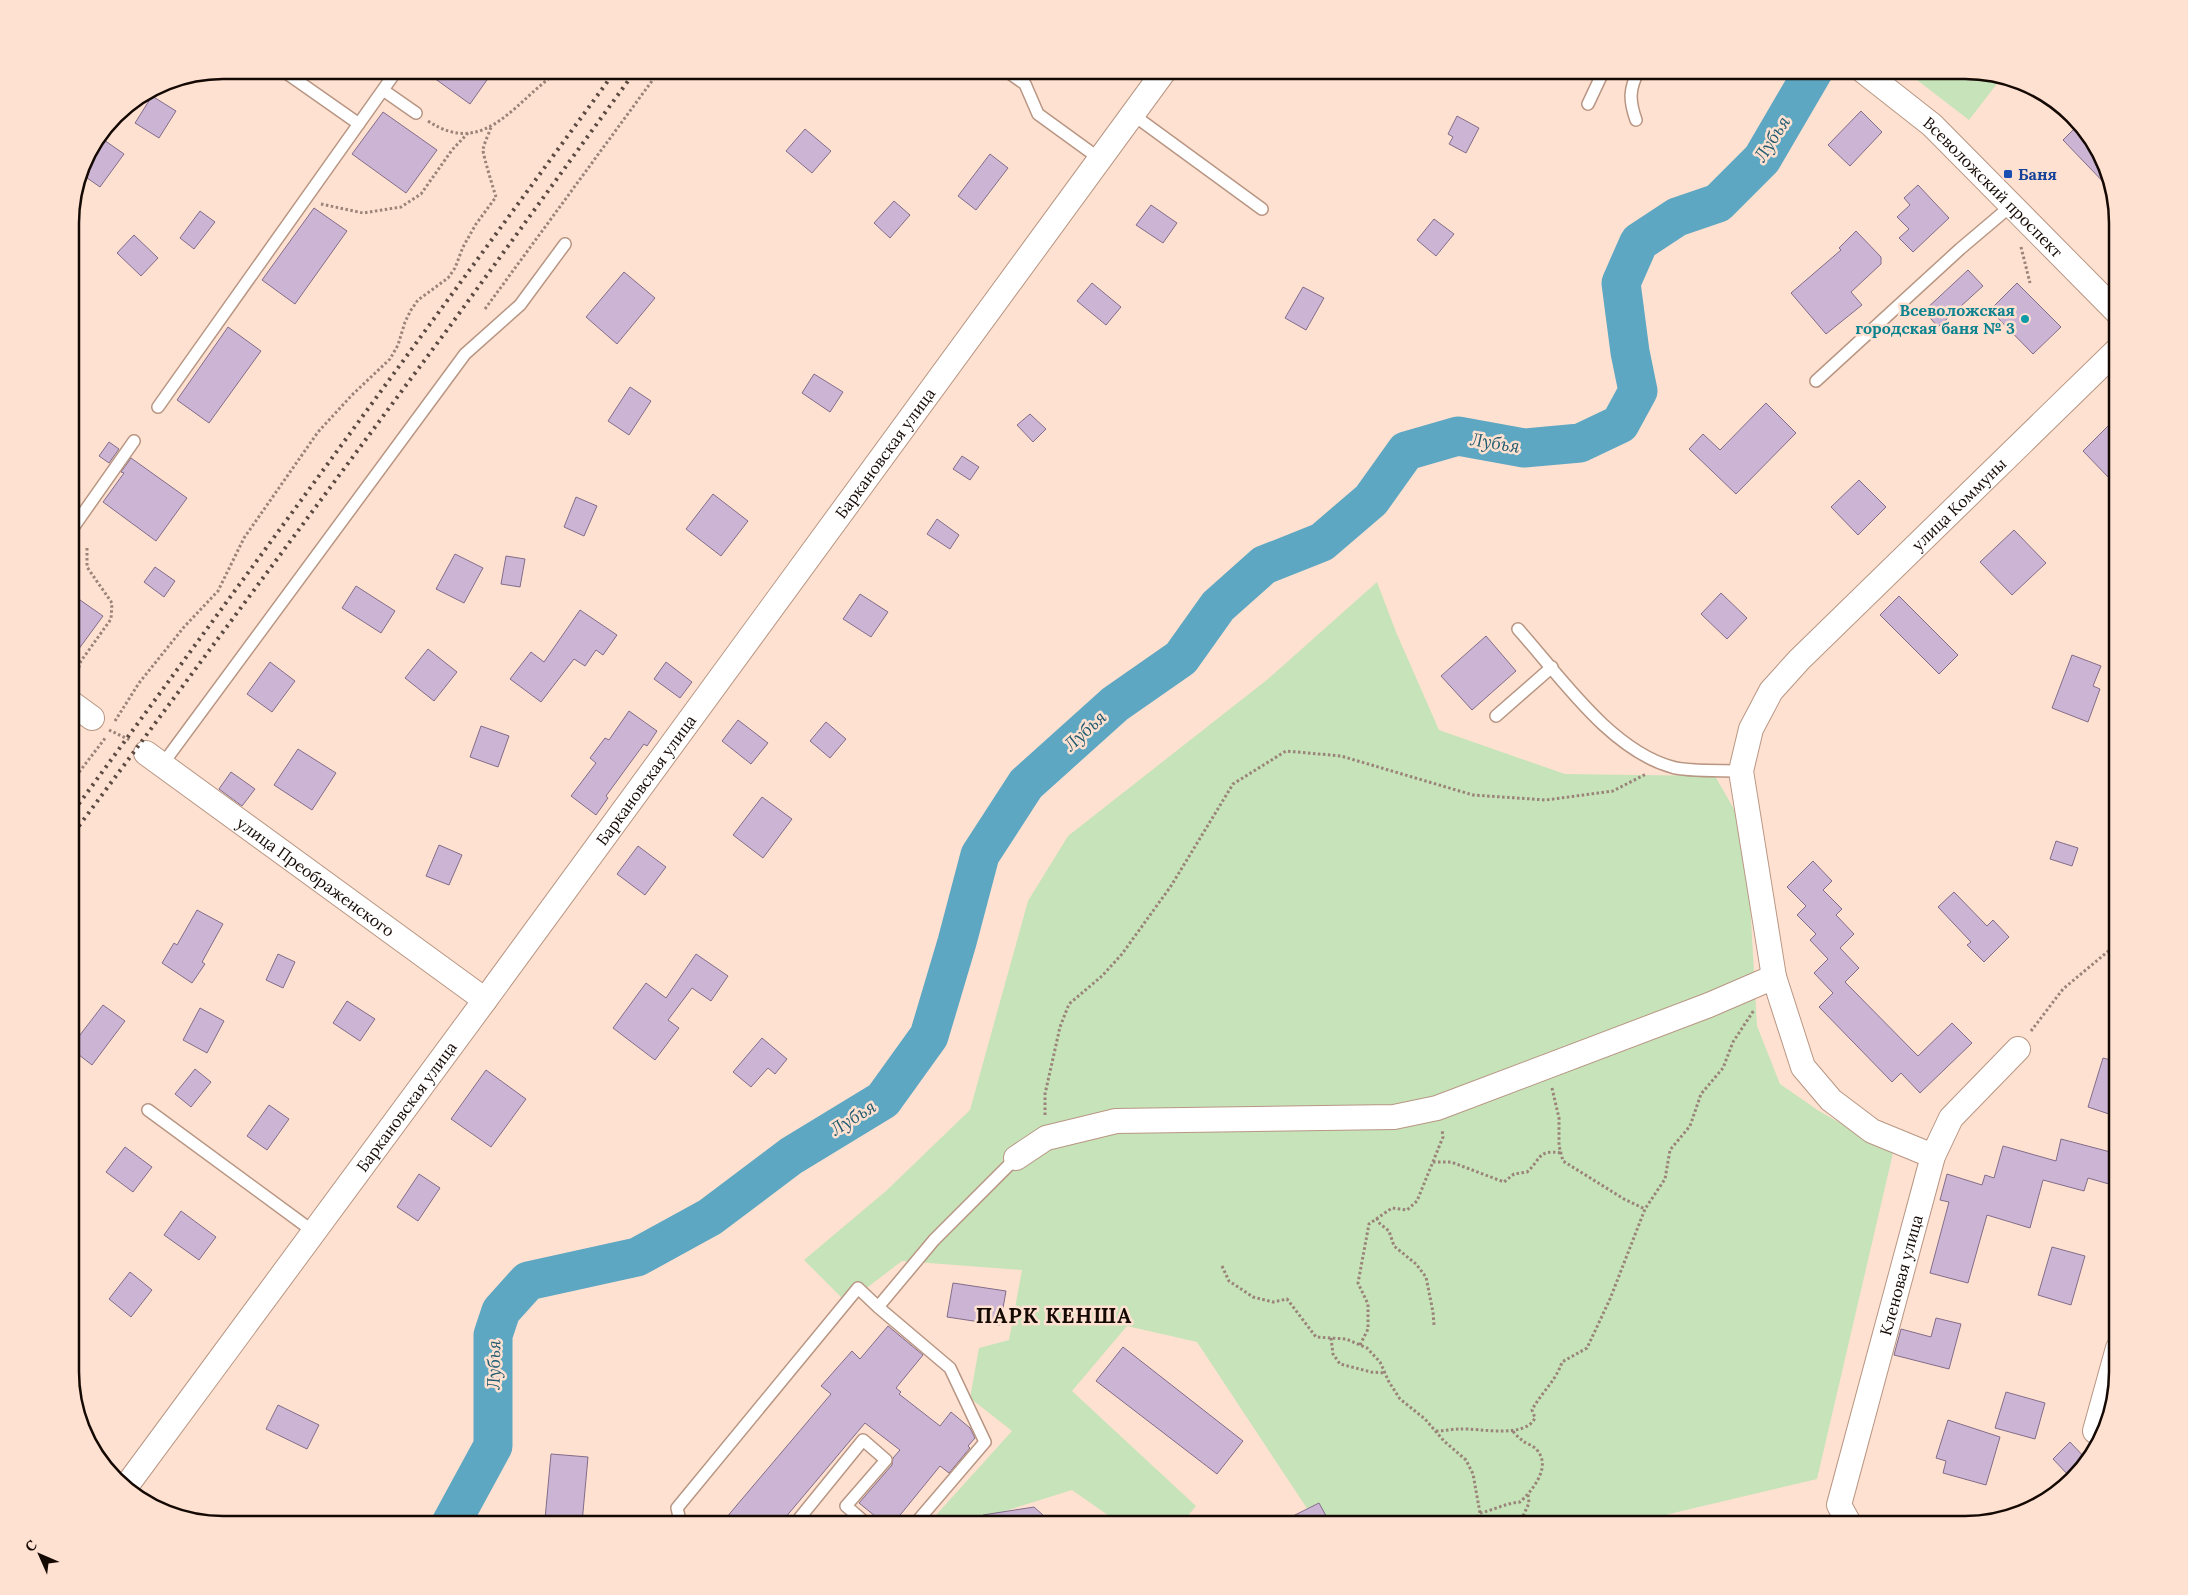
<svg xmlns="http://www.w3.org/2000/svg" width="2188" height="1595" viewBox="0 0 2188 1595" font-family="Lora,serif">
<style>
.green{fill:#c6e3ba}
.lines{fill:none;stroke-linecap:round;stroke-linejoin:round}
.river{stroke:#5da7c2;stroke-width:39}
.building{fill:#ccb5d4;stroke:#826d89}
.service-casing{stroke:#b89683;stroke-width:14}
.minor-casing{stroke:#b89683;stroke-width:26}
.path{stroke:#9a8378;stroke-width:3;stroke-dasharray:2.5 2.5;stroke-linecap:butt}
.service{stroke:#fff;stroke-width:11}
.minor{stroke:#fff;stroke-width:24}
.rail{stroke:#5b4a42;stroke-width:4;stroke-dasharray:2.5 5;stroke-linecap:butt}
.transit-dot{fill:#1a4fb4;stroke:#ffe1d1;stroke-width:2}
.culture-dot{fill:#0f9aa8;stroke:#ffe1d1;stroke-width:2}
.labels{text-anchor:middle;stroke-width:5;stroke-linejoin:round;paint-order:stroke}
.transit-label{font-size:16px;font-weight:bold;fill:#164399;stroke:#ffe1d1;text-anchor:start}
.street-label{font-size:16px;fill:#150904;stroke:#ffe1d1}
.culture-label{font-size:16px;font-weight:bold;fill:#0d838f;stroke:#ffe1d1;text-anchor:end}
.water-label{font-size:18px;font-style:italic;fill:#215c70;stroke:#ffe1d1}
.district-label{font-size:21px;font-weight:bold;letter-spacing:1px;fill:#150904;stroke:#ffe1d1}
.rim{fill:none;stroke:#150904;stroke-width:2.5}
</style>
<rect width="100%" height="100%" fill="#ffe1d1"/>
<path class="green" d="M 1904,70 L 1966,70 L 2003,76 L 1969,120 Z
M 1377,582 L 1396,632 L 1439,730 L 1565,774 L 1715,776 L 1746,830 L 1757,1026 L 1780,1084 L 1819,1111 L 1893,1153 L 1817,1479 L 1623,1525 L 1318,1525 L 1197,1342 L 1127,1326 L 1072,1391 L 1196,1506 L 1180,1525 L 1122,1525 L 1072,1490 L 989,1516 L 987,1525 L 927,1525 L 1012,1431 L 970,1398 L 979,1348 L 1009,1340 L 1022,1270 L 902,1261 L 847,1303 L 804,1260 L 886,1191 L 970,1110 L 1028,901 L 1068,836 L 1268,679 Z"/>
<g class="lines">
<path class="river" d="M 450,1525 L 493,1446 L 493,1335 L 501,1311 L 528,1281 L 637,1257 L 710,1217 L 791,1156 L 883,1100 L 929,1036 L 957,942 L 980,855 L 1026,784 L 1115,704 L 1181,658 L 1218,606 L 1264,565 L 1322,542 L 1371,500 L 1406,451 L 1458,436 L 1524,448 L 1580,443 L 1620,424 L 1638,391 L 1630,352 L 1621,283 L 1639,242 L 1677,217 L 1718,203 L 1762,159 L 1814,70"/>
</g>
<path class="building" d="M 423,70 L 494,70 L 470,104 Z
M 152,96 L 176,111 L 159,138 L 135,123 Z
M 1861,111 L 1882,132 L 1850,166 L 1828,145 Z
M 383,112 L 437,150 L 406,193 L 352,154 Z
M 1457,116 L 1479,128 L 1466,153 L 1449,144 L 1453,137 L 1448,134 Z
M 2078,125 L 2102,155 L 2110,189 L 2063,140 Z
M 805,129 L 831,151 L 812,173 L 786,151 Z
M 97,140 L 104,140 L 124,154 L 100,187 L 80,173 L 82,164 Z
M 990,154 L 1008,168 L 976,210 L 958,196 Z
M 1918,185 L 1949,218 L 1913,252 L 1899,238 L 1909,229 L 1897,217 L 1910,205 L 1904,198 Z
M 894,201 L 910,215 L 890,238 L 874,223 Z
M 1151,205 L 1177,223 L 1163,243 L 1136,225 Z
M 314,208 L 347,231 L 295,304 L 262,280 Z
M 200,211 L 215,222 L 194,249 L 180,238 Z
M 1434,219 L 1454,234 L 1436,256 L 1417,240 Z
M 1856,231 L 1881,257 L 1881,264 L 1851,292 L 1862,305 L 1826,334 L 1791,293 L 1841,250 L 1839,248 Z
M 134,235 L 158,258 L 141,276 L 117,253 Z
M 1968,270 L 1983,286 L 1938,327 L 1924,311 Z
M 624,272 L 655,298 L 617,344 L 586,317 Z
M 1092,283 L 1121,307 L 1106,325 L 1077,301 Z
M 2017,283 L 2061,327 L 2033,354 L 1990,310 Z
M 1303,287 L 1324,298 L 1306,330 L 1285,318 Z
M 228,327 L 261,351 L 209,423 L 177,400 Z
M 814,374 L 843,392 L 830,412 L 802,393 Z
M 630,387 L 651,401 L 629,435 L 608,421 Z
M 1766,403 L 1796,433 L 1736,494 L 1689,449 L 1703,434 L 1720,450 Z
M 1030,414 L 1046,429 L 1033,442 L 1017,425 Z
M 2118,416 L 2118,470 L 2109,478 L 2083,451 Z
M 109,442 L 119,449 L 109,463 L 99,456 Z
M 962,456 L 979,467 L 970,480 L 953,469 Z
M 131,458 L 187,498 L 156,541 L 103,502 L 124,473 L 121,472 Z
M 1859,480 L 1886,507 L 1858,535 L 1831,507 Z
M 713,494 L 748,521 L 721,556 L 686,529 Z
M 576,497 L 597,506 L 584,536 L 564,527 Z
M 937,519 L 959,535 L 950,549 L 927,534 Z
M 2014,530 L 2046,563 L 2012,595 L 1980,562 Z
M 455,554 L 483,568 L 464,603 L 436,589 Z
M 506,556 L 525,559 L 520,587 L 501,584 Z
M 155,567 L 175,581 L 164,597 L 144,582 Z
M 356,586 L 395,611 L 381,633 L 342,608 Z
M 70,593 L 103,616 L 70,661 Z
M 1721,593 L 1747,618 L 1727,639 L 1701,614 Z
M 860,594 L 888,612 L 871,637 L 843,619 Z
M 1899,596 L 1958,655 L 1939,674 L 1880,615 Z
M 580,610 L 617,635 L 603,655 L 596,650 L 585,666 L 574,659 L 541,702 L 510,679 L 531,652 L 544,662 Z
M 1486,636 L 1516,671 L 1472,710 L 1441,676 Z
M 428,649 L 457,672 L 434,701 L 405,678 Z
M 2072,655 L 2101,666 L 2093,686 L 2100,689 L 2088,722 L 2052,708 Z
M 270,662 L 295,681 L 272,712 L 247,694 Z
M 666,662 L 692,682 L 680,698 L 654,679 Z
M 629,711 L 657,731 L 647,746 L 644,744 L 606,796 L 608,798 L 596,815 L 571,796 L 596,763 L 590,758 L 605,738 L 609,740 Z
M 738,720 L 768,743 L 751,764 L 722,741 Z
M 826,722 L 846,739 L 830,758 L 810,741 Z
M 481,726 L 509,736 L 498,767 L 470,757 Z
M 298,749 L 336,773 L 312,810 L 274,785 Z
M 231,772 L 255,789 L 242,806 L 219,789 Z
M 762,797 L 792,819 L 763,858 L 733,835 Z
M 2056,841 L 2078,848 L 2072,866 L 2050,859 Z
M 439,845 L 462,855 L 449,885 L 426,876 Z
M 638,846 L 666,867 L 645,895 L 617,874 Z
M 1813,861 L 1832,881 L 1823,890 L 1842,909 L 1836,915 L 1854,934 L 1840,948 L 1859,968 L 1845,982 L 1918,1056 L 1952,1023 L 1972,1043 L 1920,1093 L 1901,1073 L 1892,1082 L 1819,1007 L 1833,993 L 1814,973 L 1828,959 L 1810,940 L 1816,934 L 1797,915 L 1806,906 L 1787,887 Z
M 1954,892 L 1987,926 L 1993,920 L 2009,937 L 1984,962 L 1967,945 L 1971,942 L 1938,907 Z
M 197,910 L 223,924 L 202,962 L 205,964 L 192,983 L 162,963 L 174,943 L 177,945 Z
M 278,954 L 295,962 L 283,988 L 266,980 Z
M 696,954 L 728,976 L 711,1001 L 692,988 L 668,1020 L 679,1028 L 655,1060 L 613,1028 L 646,983 L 666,998 Z
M 347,1001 L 375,1019 L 360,1041 L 333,1023 Z
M 103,1005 L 125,1021 L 92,1065 L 70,1048 Z
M 200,1008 L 224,1021 L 207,1053 L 183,1040 Z
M 762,1038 L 787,1059 L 775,1074 L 768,1068 L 751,1087 L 733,1072 Z
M 2103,1058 L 2118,1062 L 2118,1117 L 2088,1107 Z
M 195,1069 L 211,1082 L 191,1107 L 175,1094 Z
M 486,1070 L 526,1099 L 491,1147 L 451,1119 Z
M 269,1105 L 289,1119 L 267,1150 L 247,1136 Z
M 2061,1139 L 2118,1154 L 2118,1177 L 2111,1176 L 2109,1184 L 2088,1178 L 2084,1191 L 2043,1180 L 2030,1228 L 1987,1215 L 1968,1283 L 1930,1273 L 1949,1202 L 1940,1200 L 1947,1174 L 1982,1185 L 1985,1175 L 1994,1178 L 2003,1146 L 2056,1161 Z
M 125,1147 L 152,1167 L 133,1192 L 106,1172 Z
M 419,1174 L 440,1188 L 418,1221 L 397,1207 Z
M 181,1211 L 216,1237 L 199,1260 L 164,1235 Z
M 2052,1247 L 2085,1256 L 2071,1305 L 2038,1295 Z
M 130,1272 L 152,1290 L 131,1317 L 109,1299 Z
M 953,1283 L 1006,1291 L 1000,1325 L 947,1317 Z
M 1936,1318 L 1961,1324 L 1949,1369 L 1894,1355 L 1901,1329 L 1931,1337 Z
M 888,1326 L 923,1355 L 896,1388 L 901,1392 L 899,1394 L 940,1426 L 951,1412 L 970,1428 L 975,1438 L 968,1446 L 970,1448 L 949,1473 L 940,1466 L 892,1525 L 886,1525 L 859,1503 L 892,1465 L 893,1458 L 900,1450 L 865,1423 L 779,1525 L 720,1525 L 831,1394 L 821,1386 L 852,1351 L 860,1359 Z
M 1123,1347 L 1243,1441 L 1217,1474 L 1096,1381 Z
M 2006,1392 L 2045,1403 L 2035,1439 L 1995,1428 Z
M 278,1405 L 319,1425 L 307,1449 L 266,1429 Z
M 1948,1420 L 2000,1437 L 1986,1485 L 1943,1473 L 1946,1461 L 1936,1458 Z
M 2070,1442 L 2088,1461 L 2070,1477 L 2053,1459 Z
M 551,1454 L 588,1457 L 582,1523 L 545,1519 Z
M 1319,1503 L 1331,1525 L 1275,1525 Z
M 1034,1507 L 1054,1525 L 984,1525 L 983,1515 Z"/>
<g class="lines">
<defs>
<path id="service" d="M 282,70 L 359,124
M 1005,70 L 1025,84 L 1038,114 L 1100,159
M 383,90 L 416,113
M 1588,104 L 1604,70
M 1132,114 L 1262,209
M 1636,120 C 1629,100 1629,89 1639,70
M 1816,381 L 1960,249 L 2012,205
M 158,407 L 397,70
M 70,532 L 134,441
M 1518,629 C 1560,676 1610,750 1672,767 C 1688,772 1723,770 1741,771
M 1496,716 L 1552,667
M 162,765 L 465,354 L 520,305 L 565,244
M 148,1110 L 314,1232
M 681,1525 L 677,1508 L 858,1288 L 878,1307
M 794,1525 L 863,1440 L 886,1460 L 846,1506 L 868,1525
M 914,1525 L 985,1442 L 950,1368 L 878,1307 L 934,1240 L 1016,1158"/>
<g id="minor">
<path id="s1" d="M 1862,70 L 1932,125 L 2118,313"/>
<path d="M 70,702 L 92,718"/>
<path id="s2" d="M 146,753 L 485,1000"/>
<path id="s3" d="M 1933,1156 L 1872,1131 L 1831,1100 L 1803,1067 L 1774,977 L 1741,771 L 1751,729 L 1771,691 L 1799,660 L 2118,349"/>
<path d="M 1016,1158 L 1046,1138 L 1116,1121 L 1394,1117 L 1437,1108 L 1709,1005 L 1774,977"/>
<path d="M 2095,1431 L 2118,1348"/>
<path id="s4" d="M 125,1488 L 485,1000 L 1165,70"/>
<path id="s5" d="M 1850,1525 L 1839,1505 L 1933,1156 L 1951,1118 L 2018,1049"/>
</g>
</defs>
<use href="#service" class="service-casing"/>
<use href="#minor" class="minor-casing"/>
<path class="path" d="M 428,121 C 487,160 517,97 561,70
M 321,204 L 363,213 L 401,207 L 421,194 L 452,150 L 468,133
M 2021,247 L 2030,283
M 485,309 L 660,70
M 74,682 L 81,661 L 111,619 L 112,603 L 87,567 L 87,547
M 115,721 L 139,683 L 184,627 L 218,591 L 244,538 L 318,432 L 352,395 L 390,359 L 398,345 L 405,322 L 411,310 L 418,300 L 448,278 L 455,268 L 463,247 L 476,224 L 496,197 C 494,191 483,155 483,150 C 484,143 489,134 491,127
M 109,730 L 130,740
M 70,784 L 106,737
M 2031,1031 L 2063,989 L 2118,943
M 1552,1088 L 1559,1118 L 1559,1146 L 1563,1161 L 1624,1199 L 1645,1209
M 1045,1115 L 1045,1094 L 1060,1027 L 1069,1004 L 1102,976 L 1122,954 L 1171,886 L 1233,784 L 1286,751 L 1341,756 L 1473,795 L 1546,800 L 1613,791 L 1646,774
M 1433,1162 L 1451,1162 L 1504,1182 L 1514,1174 L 1527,1172 C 1541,1160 1537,1149 1561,1153
M 1377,1218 L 1378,1222 L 1389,1231 L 1394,1246 L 1416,1264 L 1426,1277 L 1433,1312 L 1434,1325
M 1222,1266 L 1229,1281 L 1253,1297 L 1273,1302 L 1287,1299 L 1316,1337 L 1346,1339 L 1367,1348 L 1380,1362 L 1389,1382 L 1400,1399 L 1425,1419 L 1444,1441 L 1466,1460 L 1473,1474 L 1480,1513 L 1475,1525
M 1331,1338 L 1333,1354 L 1340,1364 L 1371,1372 L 1385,1373
M 1360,1345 L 1368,1329 L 1368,1304 L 1358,1283 L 1369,1224 L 1392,1208 L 1407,1210 L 1417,1201 L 1443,1137 L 1442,1129
M 1436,1431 C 1444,1431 1452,1429 1460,1429 C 1479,1428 1525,1439 1535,1418 L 1532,1410 C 1541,1393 1556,1381 1562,1362 L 1587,1348 L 1610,1299 L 1645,1209 L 1665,1179 L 1670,1150 L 1690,1126 L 1701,1094 L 1723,1068 L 1733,1042 L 1754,1010
M 1480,1513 C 1494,1510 1506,1503 1520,1502 C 1532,1491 1552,1467 1537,1450 C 1534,1446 1527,1444 1523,1441 C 1519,1438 1515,1434 1512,1430
M 1519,1525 L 1529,1503 L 1528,1494"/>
<use href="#service" class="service"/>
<use href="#minor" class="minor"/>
<path class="rail" d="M 70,816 L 616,70
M 70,838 L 450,326 L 636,70"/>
</g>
<rect class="transit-dot" x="2003" y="169" width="10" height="10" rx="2.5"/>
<circle class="culture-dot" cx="2025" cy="319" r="5"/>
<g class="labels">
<g class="transit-label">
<text x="2018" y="180">Баня</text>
</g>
<g class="street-label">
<text dy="6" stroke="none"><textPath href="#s1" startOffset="176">Всеволожский проспект</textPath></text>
<text dy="6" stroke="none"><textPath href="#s4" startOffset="1284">Баркановская улица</textPath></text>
<text dy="6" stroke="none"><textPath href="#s3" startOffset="815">улица Коммуны</textPath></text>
<text dy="6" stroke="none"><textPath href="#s4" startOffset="879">Баркановская улица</textPath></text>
<text dy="6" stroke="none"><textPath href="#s2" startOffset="210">улица Преображенского</textPath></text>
<text dy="6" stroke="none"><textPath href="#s4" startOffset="474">Баркановская улица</textPath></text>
<text dy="6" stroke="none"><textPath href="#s5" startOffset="261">Кленовая улица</textPath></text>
</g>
<g class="culture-label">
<text x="2015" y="316">Всеволожская<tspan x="2015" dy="18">городская баня № 3</tspan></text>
</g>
<g class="water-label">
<text transform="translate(1772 139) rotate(-57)" y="6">Лубья</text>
<text transform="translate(1495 443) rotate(9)" y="6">Лубья</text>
<text transform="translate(1085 731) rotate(-42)" y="6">Лубья</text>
<text transform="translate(853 1118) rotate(-32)" y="6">Лубья</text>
<text transform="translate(494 1365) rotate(-89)" y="6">Лубья</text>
</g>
<g class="district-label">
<text x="1054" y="1323">ПАРК КЕНША</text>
</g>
</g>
<path d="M0 0H2188V1595H0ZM223 79H1965A144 144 0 0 1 2109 223V1372A144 144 0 0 1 1965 1516H223A144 144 0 0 1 79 1372V223A144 144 0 0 1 223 79Z" fill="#ffe1d1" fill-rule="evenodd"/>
<path class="rim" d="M223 79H1965A144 144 0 0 1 2109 223V1372A144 144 0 0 1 1965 1516H223A144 144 0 0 1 79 1372V223A144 144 0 0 1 223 79Z"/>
<g transform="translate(40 1555) rotate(315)" stroke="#ffe1d1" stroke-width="4" paint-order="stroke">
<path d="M0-4L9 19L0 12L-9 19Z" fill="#150904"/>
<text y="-8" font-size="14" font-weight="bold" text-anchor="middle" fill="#150904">С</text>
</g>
</svg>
